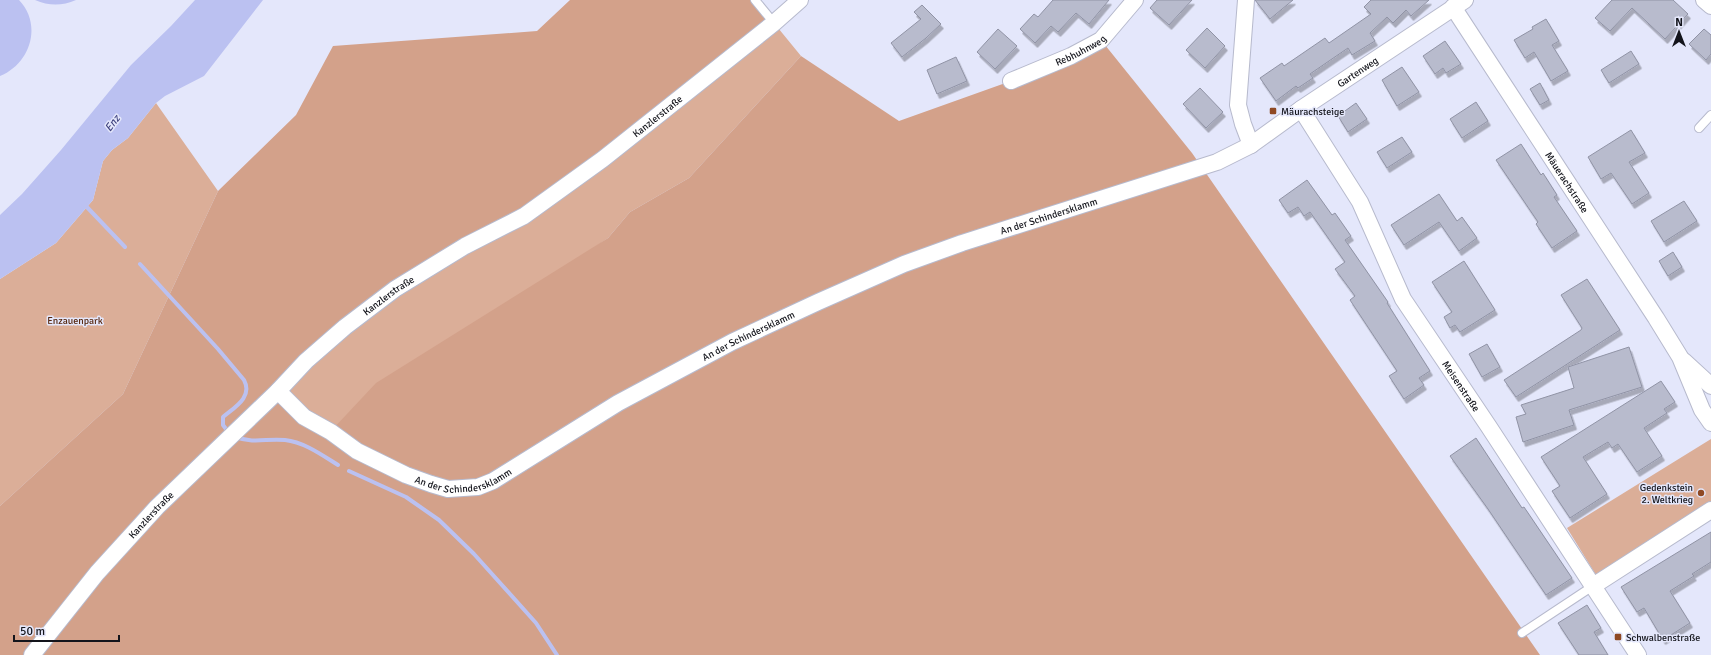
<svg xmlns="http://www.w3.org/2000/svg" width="1711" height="655" viewBox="0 0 1711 655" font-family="Signika,sans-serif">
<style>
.green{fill:#dbae98}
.forest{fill:#d3a18a}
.water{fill:#bbc1f1}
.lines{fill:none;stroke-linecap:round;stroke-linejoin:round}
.stream{stroke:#bbc1f1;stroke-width:4}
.building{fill:#b8bbcd;stroke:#9093a5;filter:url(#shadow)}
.lane-casing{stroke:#b7bacd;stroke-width:10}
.street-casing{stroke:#b7bacd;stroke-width:18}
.lane{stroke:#fff;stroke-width:8}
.street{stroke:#fff;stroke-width:16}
.poi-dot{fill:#8f4923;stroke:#e4e7fb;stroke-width:1.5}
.labels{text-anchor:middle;stroke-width:3;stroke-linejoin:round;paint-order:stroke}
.street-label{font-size:10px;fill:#13141b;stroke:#e4e7fb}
.poi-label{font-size:10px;fill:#13141b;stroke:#e4e7fb;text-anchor:start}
.park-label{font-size:10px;fill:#55260d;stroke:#e4e7fb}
.water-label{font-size:11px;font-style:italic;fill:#3f437e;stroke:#e4e7fb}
</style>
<defs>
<filter id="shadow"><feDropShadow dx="2.5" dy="4.5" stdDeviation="0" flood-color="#0004"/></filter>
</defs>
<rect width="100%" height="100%" fill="#e4e7fb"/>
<path class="green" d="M 774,23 L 801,56 L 689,178 L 630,212 L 608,238 L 331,432 L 278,391 L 306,361 Z
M 156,103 L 218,191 L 123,394 L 0,506 L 0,279 L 56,243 L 93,200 L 103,161 L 112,150 L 128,138 Z
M 1711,439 L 1711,504 L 1596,575 L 1567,528 Z"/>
<path class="forest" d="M 570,0 L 752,0 L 774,23 L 603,159 L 395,289 L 278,391 L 331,431 L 376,383 L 608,238 L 630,212 L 689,178 L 801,56 L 899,121 L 1011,81 L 1101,40 L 1192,153 L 1540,655 L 0,655 L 0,506 L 123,394 L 218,191 L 296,115 L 333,46 L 537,31 Z"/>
<path class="water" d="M 0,0 L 19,0 C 43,25 30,64 0,76 Z
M 35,0 L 76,0 C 62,6 49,6 35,0 Z
M 195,0 L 263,0 L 204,76 L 165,96 L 156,103 L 128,138 L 112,150 L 103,161 L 93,200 L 56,243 L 0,279 L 0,215 L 22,194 L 61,150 L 131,65 L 171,26 Z"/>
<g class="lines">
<path class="stream" d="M 84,204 L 125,247
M 140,264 L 218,349 L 244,380 C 253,397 235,407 223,417 L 223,425 L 226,429
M 235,437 C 256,444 266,438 285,440 C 304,442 322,455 338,465
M 349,471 L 406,497 L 439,520 L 474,554 L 536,623 L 557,655"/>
</g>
<path class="building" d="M 1053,0 L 1109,0 L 1089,24 L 1076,13 L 1058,32 L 1051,26 L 1035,43 L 1020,29 L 1034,14 L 1038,17 Z
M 1157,0 L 1192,0 L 1169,25 L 1150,8 Z
M 1255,0 L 1293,0 L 1270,19 Z
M 1371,0 L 1429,0 L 1411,16 L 1406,10 L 1393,23 L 1387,17 L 1370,33 L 1375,41 L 1352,55 L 1348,48 L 1310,74 L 1313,78 L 1298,88 L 1296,86 L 1276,101 L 1260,78 L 1282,63 L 1284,66 L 1325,38 L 1329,43 L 1371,14 L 1364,7 Z
M 1612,0 L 1673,0 L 1688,14 L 1665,39 L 1632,8 L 1610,31 L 1595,18 Z
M 922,5 L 941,24 L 926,38 L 902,57 L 891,43 L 921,19 L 914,12 Z
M 1546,19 L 1559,41 L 1552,45 L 1568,71 L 1551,81 L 1534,52 L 1525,58 L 1514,40 L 1533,29 L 1532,27 Z
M 1207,28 L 1225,46 L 1205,68 L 1186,50 Z
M 998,29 L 1017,46 L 995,69 L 977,52 Z
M 1704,29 L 1711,35 L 1711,54 L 1706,60 L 1689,44 Z
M 1445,41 L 1461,64 L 1446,73 L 1443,68 L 1435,74 L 1423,56 Z
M 1631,51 L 1639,64 L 1609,83 L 1601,70 Z
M 956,57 L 967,81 L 937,94 L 927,70 Z
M 1402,67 L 1419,92 L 1397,106 L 1382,80 Z
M 1540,83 L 1549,100 L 1540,105 L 1530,89 Z
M 1200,88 L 1223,112 L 1206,128 L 1183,104 Z
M 1476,102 L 1488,121 L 1462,138 L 1450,119 Z
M 1356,103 L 1367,119 L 1348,132 L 1338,116 Z
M 1631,130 L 1645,153 L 1629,162 L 1649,193 L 1632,204 L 1611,173 L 1601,179 L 1588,157 Z
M 1402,137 L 1412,152 L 1387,168 L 1377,152 Z
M 1521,144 L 1541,175 L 1543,173 L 1557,195 L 1554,197 L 1577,231 L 1552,248 L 1536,224 L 1538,222 L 1496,160 Z
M 1307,180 L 1332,215 L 1335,213 L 1351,236 L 1345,240 L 1388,302 L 1387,303 L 1430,371 L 1419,378 L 1424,385 L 1404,399 L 1389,376 L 1397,371 L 1350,300 L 1355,296 L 1335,269 L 1345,262 L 1310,212 L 1304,216 L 1298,207 L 1288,213 L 1279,200 Z
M 1439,194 L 1457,221 L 1462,217 L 1477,238 L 1459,251 L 1439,222 L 1404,245 L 1391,225 Z
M 1684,201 L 1697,221 L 1664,242 L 1651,221 Z
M 1673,252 L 1682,267 L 1668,276 L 1659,261 Z
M 1464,261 L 1495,310 L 1460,332 L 1455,325 L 1450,328 L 1444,317 L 1452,312 L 1432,282 Z
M 1587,279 L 1620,330 L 1516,397 L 1504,380 L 1581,330 L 1582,328 L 1561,295 Z
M 1487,344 L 1500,367 L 1482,377 L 1469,354 Z
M 1629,347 L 1642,387 L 1569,410 L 1574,425 L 1523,442 L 1516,417 L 1526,414 L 1521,405 L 1574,388 L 1568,367 Z
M 1661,381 L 1675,402 L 1664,409 L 1667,413 L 1644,428 L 1662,456 L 1637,472 L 1618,444 L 1612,448 L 1608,442 L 1583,457 L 1607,494 L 1570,518 L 1552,491 L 1560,486 L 1541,457 Z
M 1476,438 L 1522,508 L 1524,507 L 1572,578 L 1546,595 L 1488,509 L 1450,456 Z
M 1711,532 L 1711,562 L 1692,574 L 1694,576 L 1670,591 L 1690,623 L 1663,640 L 1644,608 L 1637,612 L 1621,587 Z
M 1587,605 L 1601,628 L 1594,632 L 1608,655 L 1579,655 L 1558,623 Z"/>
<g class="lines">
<defs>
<path id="lane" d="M 755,0 L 774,23
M 1699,128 L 1711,115
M 1522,633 L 1593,586"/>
<g id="street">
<path d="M 1246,0 L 1238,105 L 1243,124 L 1251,145"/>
<path d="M 1704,0 L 1711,6"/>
<path id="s1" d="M 1453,7 L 1656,318 L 1680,357 L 1702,410 L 1711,423"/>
<path id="s2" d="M 1011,81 L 1071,56 L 1101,40 L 1135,0"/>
<path id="s3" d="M 1301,109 L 1360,202 L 1403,299 L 1489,427 L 1638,655"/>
<path d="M 1684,361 L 1711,386"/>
<path id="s4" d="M 278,391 L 304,417 L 331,432 L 357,451 L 406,475 L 431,484 L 448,489 L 478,487 L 493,481 L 618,403 L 732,342 L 818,302 L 904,264 L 962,243 L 1217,162 L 1251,145 L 1301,109 L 1465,0"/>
<path d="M 1593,586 L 1711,510"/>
<path id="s5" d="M 32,655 L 97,573 L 157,507 L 278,391 L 306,361 L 345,327 L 395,289 L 465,246 L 524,216 L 603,159 L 774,23 L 800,0"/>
</g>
</defs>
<use href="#lane" class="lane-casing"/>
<use href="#street" class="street-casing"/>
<use href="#lane" class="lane"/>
<use href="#street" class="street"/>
</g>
<g class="poi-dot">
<rect x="1269" y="107" width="8" height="8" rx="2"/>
<circle cx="1701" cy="493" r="4"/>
<rect x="1614" y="633" width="8" height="8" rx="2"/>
</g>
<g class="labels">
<g class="street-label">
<text dy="4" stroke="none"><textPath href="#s2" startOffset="76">Rebhuhnweg</textPath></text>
<text dy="4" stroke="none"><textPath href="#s4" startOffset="1207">Gartenweg</textPath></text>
<text dy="4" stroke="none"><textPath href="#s5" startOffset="832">Kanzlerstraße</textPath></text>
<text dy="4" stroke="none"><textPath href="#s1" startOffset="209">Mäuerachstraße</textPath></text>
<text dy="4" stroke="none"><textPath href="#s4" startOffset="863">An der Schindersklamm</textPath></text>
<text dy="4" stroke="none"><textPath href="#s5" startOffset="508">Kanzlerstraße</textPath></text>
<text dy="4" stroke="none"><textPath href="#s4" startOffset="539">An der Schindersklamm</textPath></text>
<text dy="4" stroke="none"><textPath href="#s3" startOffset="321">Meisenstraße</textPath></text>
<text dy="4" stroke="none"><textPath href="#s4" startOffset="215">An der Schindersklamm</textPath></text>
<text dy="4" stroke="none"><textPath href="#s5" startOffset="184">Kanzlerstraße</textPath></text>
</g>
<g class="poi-label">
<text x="1281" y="115">Mäurachsteige</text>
<text x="1693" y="491" text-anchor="end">Gedenkstein<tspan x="1693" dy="12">2. Weltkrieg</tspan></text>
<text x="1626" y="641">Schwalbenstraße</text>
</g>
<g class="park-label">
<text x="75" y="324">Enzauenpark</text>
</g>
<g class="water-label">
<text transform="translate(112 123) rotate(-53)" y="4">Enz</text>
</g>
</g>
<g transform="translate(1679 32)" stroke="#e4e7fb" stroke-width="3" paint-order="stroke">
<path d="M0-3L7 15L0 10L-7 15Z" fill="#13141b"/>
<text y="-6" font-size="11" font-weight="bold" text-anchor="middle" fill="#13141b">N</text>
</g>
<path d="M14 635v6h105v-6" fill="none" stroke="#13141b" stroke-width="2"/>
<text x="20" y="635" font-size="12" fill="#13141b" stroke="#e4e7fb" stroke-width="3" paint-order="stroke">50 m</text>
</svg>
